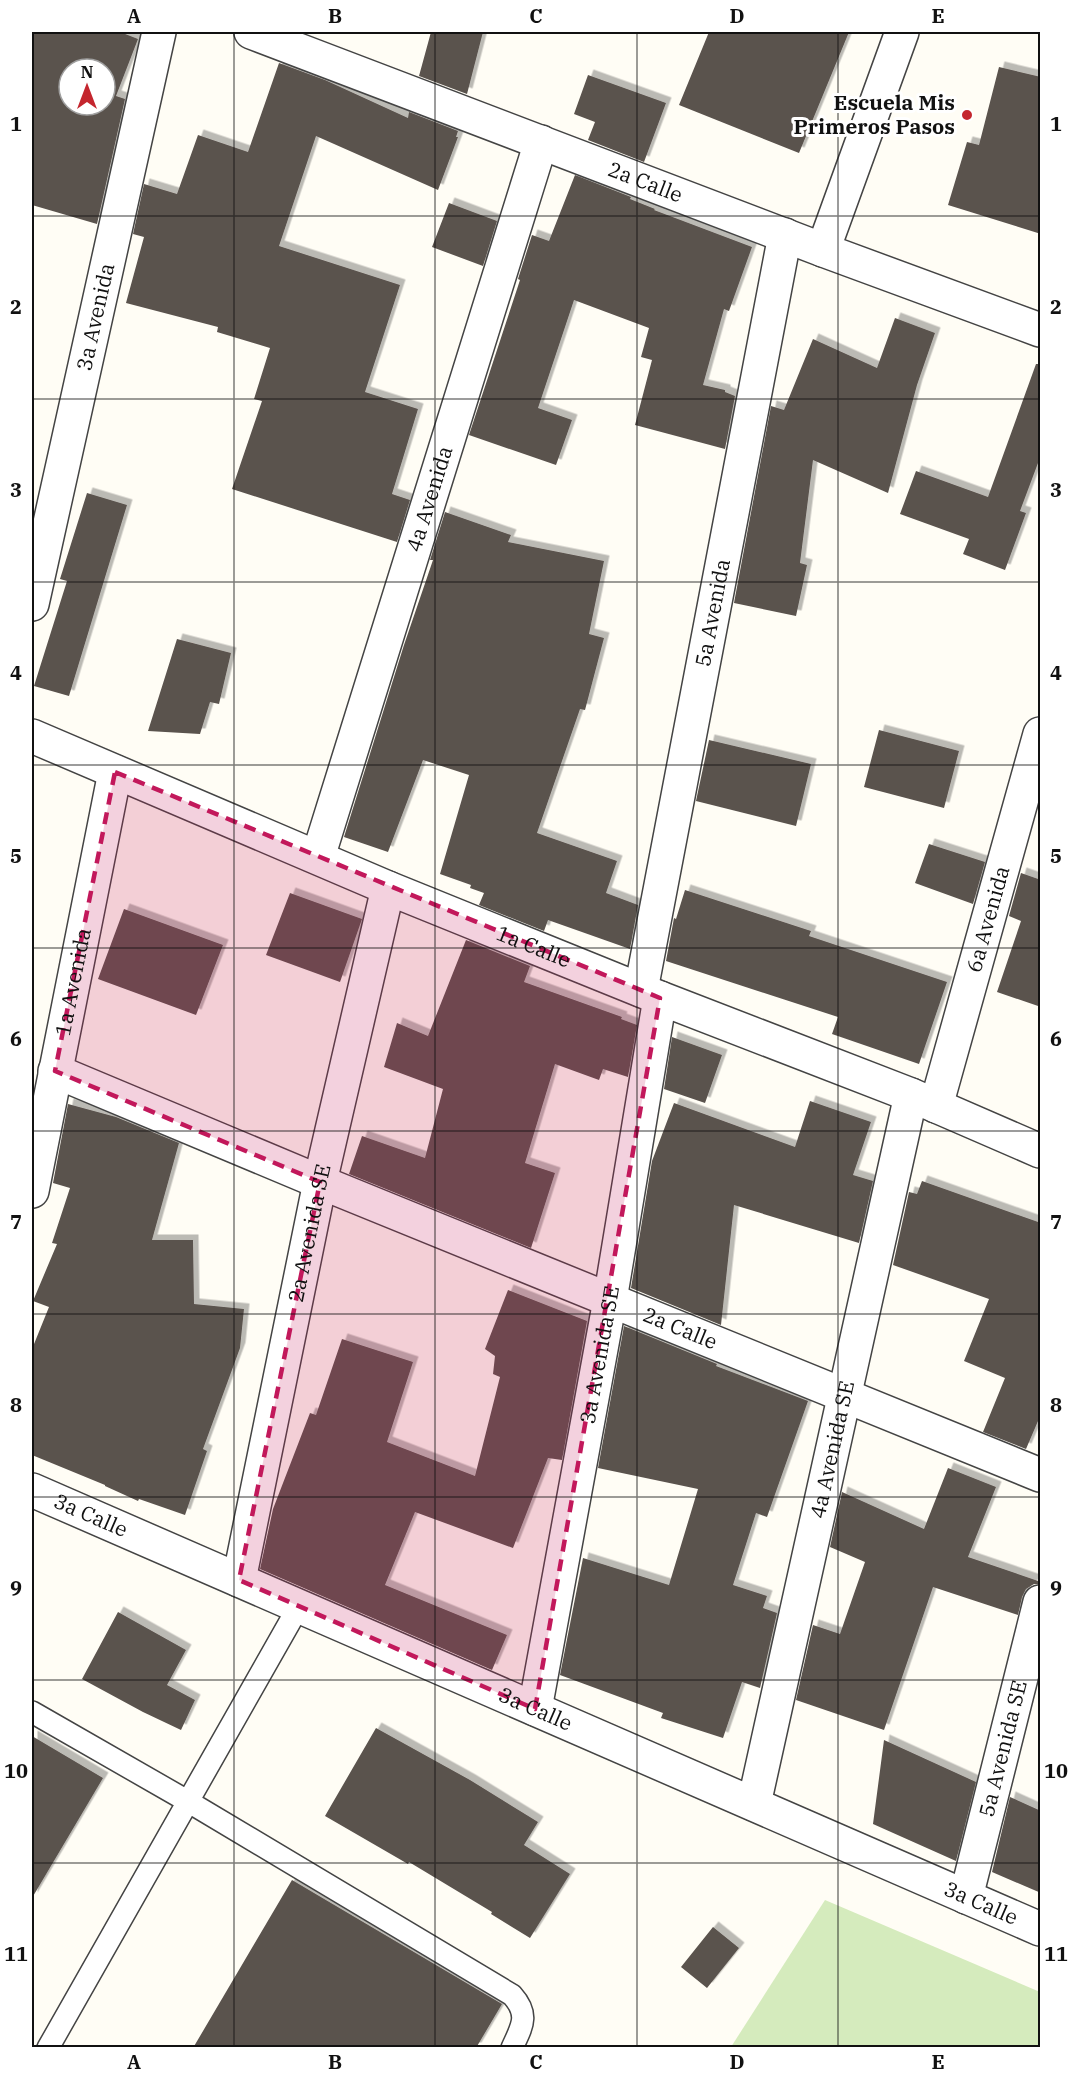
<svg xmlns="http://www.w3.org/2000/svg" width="1072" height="2079" viewBox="0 0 1072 2079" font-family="'IBM Plex Serif',serif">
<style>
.green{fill:#d5ebbd}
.building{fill:#5a524d;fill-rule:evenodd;filter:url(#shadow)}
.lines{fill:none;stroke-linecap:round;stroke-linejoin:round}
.service-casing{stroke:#444;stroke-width:24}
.minor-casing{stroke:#444;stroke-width:36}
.service{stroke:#fff;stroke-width:21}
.minor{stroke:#fff;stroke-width:33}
.marked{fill:#c2185b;fill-opacity:0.2;stroke:#c2185b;stroke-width:4.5;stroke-dasharray:12 8;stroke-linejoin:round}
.grid{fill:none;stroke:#111;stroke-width:1.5;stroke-opacity:0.55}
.poi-dot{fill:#c4262e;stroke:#fff;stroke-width:2}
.labels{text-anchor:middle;stroke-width:6;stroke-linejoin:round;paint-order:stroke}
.poi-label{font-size:21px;font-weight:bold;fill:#111;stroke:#fff;text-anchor:end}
.street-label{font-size:21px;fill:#111;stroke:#fff}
.neatline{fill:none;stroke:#111;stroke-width:2}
.grid-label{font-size:20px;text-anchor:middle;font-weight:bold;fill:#111}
</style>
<defs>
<filter id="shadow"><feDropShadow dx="5.5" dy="-5.5" stdDeviation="0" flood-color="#0004"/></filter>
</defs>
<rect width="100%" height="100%" fill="#fffdf5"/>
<path class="green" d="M 825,1900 L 1040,1992 L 1040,2047 L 731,2047 Z"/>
<path class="building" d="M 32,32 L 120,32 L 138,39 L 116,96 L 125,99 L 97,224 L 32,205 ZM 69,69 L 105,69 L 105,105 L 69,105 Z
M 431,32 L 483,32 L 467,94 L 419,76 Z
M 709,32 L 849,32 L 799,153 L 679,105 Z
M 279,63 L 325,80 L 408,118 L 409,112 L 458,131 L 456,137 L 458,137 L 438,190 L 316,136 L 279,246 L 400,285 L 365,392 L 418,409 L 392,494 L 410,500 L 397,542 L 232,489 L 262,401 L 254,399 L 270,348 L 217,332 L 218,327 L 126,303 L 144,237 L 133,234 L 144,184 L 177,194 L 198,135 L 248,152 Z
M 999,67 L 1041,77 L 1041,234 L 948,205 L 967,142 L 979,145 Z
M 588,75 L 666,103 L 644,162 L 588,140 L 595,122 L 574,114 Z
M 575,175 L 631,197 L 630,199 L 655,209 L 654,210 L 752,247 L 729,311 L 724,309 L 703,385 L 725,390 L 725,392 L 735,396 L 725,449 L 635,425 L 652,360 L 641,357 L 649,328 L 574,300 L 538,408 L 572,420 L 556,465 L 469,435 L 520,280 L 518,279 L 532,235 L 549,241 Z
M 449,203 L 497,221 L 483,266 L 432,247 Z
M 895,318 L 935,333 L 917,385 L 888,493 L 813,460 L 800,563 L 807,565 L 796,616 L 734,603 L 771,406 L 784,410 L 813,339 L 877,368 Z
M 1036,364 L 1041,364 L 1041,455 L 1020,511 L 1026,513 L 1005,570 L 963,554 L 969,539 L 900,514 L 916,471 L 988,497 Z
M 87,493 L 127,505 L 69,696 L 34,686 L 67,581 L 60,579 Z
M 445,512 L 511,535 L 508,542 L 604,561 L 589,634 L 604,638 L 585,710 L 580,709 L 537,833 L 617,861 L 606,893 L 638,905 L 630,949 L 548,920 L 544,931 L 479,905 L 484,893 L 470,888 L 471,885 L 440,874 L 469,775 L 423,760 L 388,852 L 344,837 L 404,645 L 433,560 L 430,560 Z
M 177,639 L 231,653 L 219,704 L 210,702 L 200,734 L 148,731 Z
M 879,730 L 959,751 L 944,808 L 864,787 Z
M 709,740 L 811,764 L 796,826 L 696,801 Z
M 929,844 L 985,862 L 973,904 L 915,883 Z
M 1021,873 L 1041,880 L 1041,1007 L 997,992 L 1021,921 L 1009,916 Z
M 685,890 L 811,931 L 809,936 L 947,982 L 919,1064 L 832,1034 L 838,1017 L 666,961 L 674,918 L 676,919 Z
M 290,893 L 362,919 L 340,982 L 266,955 Z
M 124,909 L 223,945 L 196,1015 L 98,979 Z
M 466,940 L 530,966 L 524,982 L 622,1017 L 621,1019 L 637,1025 L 628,1077 L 603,1069 L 599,1080 L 555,1064 L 525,1163 L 555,1173 L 531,1248 L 349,1174 L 362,1136 L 425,1158 L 443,1089 L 384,1067 L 397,1023 L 428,1036 Z
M 672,1037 L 722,1055 L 705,1103 L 664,1089 Z
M 810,1101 L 871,1122 L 853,1175 L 873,1181 L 859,1243 L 734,1205 L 721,1325 L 631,1288 L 652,1161 L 674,1103 L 795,1147 Z
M 68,1104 L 116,1117 L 179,1143 L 152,1240 L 193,1240 L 194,1304 L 244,1309 L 240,1348 L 203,1449 L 207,1451 L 185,1515 L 139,1499 L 138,1501 L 105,1486 L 105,1485 L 32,1455 L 32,1349 L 49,1307 L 33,1301 L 57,1244 L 52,1243 L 70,1188 L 53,1183 Z
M 922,1181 L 1041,1223 L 1041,1414 L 1026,1449 L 983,1432 L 1005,1378 L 964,1361 L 989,1299 L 893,1265 L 909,1192 L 917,1194 Z
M 508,1290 L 587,1321 L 562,1460 L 548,1458 L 513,1548 L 415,1512 L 385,1585 L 507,1635 L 492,1670 L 260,1569 L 273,1509 L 310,1413 L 316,1415 L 342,1339 L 413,1362 L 387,1442 L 475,1476 L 500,1377 L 493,1374 L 495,1356 L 485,1349 Z
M 624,1326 L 717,1364 L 716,1366 L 808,1401 L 767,1517 L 756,1513 L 733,1585 L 767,1596 L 763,1608 L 777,1613 L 760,1688 L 742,1682 L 723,1738 L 661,1718 L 663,1713 L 560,1675 L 583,1558 L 669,1585 L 698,1489 L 598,1468 Z
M 948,1468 L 996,1487 L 968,1557 L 1041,1582 L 1041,1584 L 1034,1584 L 1026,1589 L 1022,1597 L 1018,1615 L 933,1587 L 884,1730 L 796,1700 L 813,1625 L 840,1634 L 865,1562 L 830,1547 L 842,1492 L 924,1529 Z
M 118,1612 L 186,1650 L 167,1685 L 195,1700 L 181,1730 L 143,1712 L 82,1679 Z
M 376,1728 L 470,1780 L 538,1822 L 524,1845 L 570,1874 L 530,1938 L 491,1914 L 492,1912 L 409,1862 L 408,1864 L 325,1816 Z
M 32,1736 L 103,1778 L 32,1898 Z
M 884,1740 L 976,1782 L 956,1861 L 873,1824 Z
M 1010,1797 L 1041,1811 L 1041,1893 L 992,1872 Z
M 292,1880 L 502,2004 L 476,2048 L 193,2048 Z
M 713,1927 L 739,1948 L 707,1988 L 681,1967 Z"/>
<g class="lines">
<defs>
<path id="service" d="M 32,1712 L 189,1802 L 512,1995 C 530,2015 522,2026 512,2048
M 48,2048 L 299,1606"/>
<g id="minor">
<path id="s1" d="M 251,32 L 823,250 L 1040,330"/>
<path d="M 823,250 L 902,32"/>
<path id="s2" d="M 32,604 L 159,32"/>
<path id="s3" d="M 32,736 L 388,888 L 660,998 L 911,1095 L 1040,1151"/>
<path id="s4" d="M 318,857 L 541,142"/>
<path id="s5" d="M 641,990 L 785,235"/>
<path id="s6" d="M 55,1071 L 320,1182 L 1040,1475"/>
<path id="s7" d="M 936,1106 L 1040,734"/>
<path id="s8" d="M 32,1191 L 115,772"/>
<path id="s9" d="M 32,1490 L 1040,1929"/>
<path id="s10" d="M 239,1580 L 320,1182 L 388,888"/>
<path id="s11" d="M 535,1709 L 610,1300 L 660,998"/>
<path id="s12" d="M 754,1804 L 911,1095"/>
<path id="s13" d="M 966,1897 L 1040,1602"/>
</g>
</defs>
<use href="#service" class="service-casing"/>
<use href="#minor" class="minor-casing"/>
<use href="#service" class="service"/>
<use href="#minor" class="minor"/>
</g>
<path class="marked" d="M 115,772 L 660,998 L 535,1709 L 239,1580 L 320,1182 L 55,1071 Z"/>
<path class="grid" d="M 234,32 L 234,2048M 435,32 L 435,2048M 637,32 L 637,2048M 838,32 L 838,2048M 32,216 L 1040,216M 32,399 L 1040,399M 32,582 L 1040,582M 32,765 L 1040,765M 32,948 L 1040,948M 32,1131 L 1040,1131M 32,1314 L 1040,1314M 32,1497 L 1040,1497M 32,1680 L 1040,1680M 32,1863 L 1040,1863"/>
<circle class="poi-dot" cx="967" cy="115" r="6"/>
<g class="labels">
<g class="poi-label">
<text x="955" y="110">Escuela Mis<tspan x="955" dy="24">Primeros Pasos</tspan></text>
</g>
<g class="street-label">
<text dy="7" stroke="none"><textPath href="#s1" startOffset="422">2a Calle</textPath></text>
<text dy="7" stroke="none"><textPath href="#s2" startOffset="294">3a Avenida</textPath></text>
<text dy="7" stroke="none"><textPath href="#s4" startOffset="375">4a Avenida</textPath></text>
<text dy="7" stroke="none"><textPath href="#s5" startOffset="384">5a Avenida</textPath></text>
<text dy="7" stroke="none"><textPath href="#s7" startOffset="194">6a Avenida</textPath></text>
<text dy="7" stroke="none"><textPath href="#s3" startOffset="544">1a Calle</textPath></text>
<text dy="7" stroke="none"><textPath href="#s8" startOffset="213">1a Avenida</textPath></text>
<text dy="7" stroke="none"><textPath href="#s10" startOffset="354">2a Avenida SE</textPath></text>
<text dy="7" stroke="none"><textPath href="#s6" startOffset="676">2a Calle</textPath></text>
<text dy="7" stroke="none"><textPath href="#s11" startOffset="360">3a Avenida SE</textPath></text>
<text dy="7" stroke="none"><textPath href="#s12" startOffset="363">4a Avenida SE</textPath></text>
<text dy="7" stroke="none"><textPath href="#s9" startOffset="64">3a Calle</textPath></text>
<text dy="7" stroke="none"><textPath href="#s9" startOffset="549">3a Calle</textPath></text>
<text dy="7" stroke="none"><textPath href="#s13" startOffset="153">5a Avenida SE</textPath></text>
<text dy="7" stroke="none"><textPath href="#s9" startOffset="1035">3a Calle</textPath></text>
</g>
</g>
<rect width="1072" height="2079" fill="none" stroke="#ffffff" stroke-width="66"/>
<g transform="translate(87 87)"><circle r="28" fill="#ffffff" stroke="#a0a0a0" stroke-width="1.5"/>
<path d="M0-4.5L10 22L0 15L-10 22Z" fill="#c4262e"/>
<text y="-9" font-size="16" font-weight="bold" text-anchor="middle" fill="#111111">N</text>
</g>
<rect x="33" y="33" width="1006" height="2013" class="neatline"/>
<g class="grid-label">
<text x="134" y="23">A</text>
<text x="335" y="23">B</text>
<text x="536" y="23">C</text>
<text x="737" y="23">D</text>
<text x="938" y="23">E</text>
<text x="16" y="131">1</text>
<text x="1056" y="131">1</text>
<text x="16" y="314">2</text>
<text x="1056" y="314">2</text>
<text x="16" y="497">3</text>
<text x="1056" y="497">3</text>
<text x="16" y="680">4</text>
<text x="1056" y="680">4</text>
<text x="16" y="863">5</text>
<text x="1056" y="863">5</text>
<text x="16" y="1046">6</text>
<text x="1056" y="1046">6</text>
<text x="16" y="1229">7</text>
<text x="1056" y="1229">7</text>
<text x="16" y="1412">8</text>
<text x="1056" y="1412">8</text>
<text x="16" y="1595">9</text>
<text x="1056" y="1595">9</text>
<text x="16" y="1778">10</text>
<text x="1056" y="1778">10</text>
<text x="16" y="1961">11</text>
<text x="1056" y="1961">11</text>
<text x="134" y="2069">A</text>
<text x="335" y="2069">B</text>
<text x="536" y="2069">C</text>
<text x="737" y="2069">D</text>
<text x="938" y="2069">E</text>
</g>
</svg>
